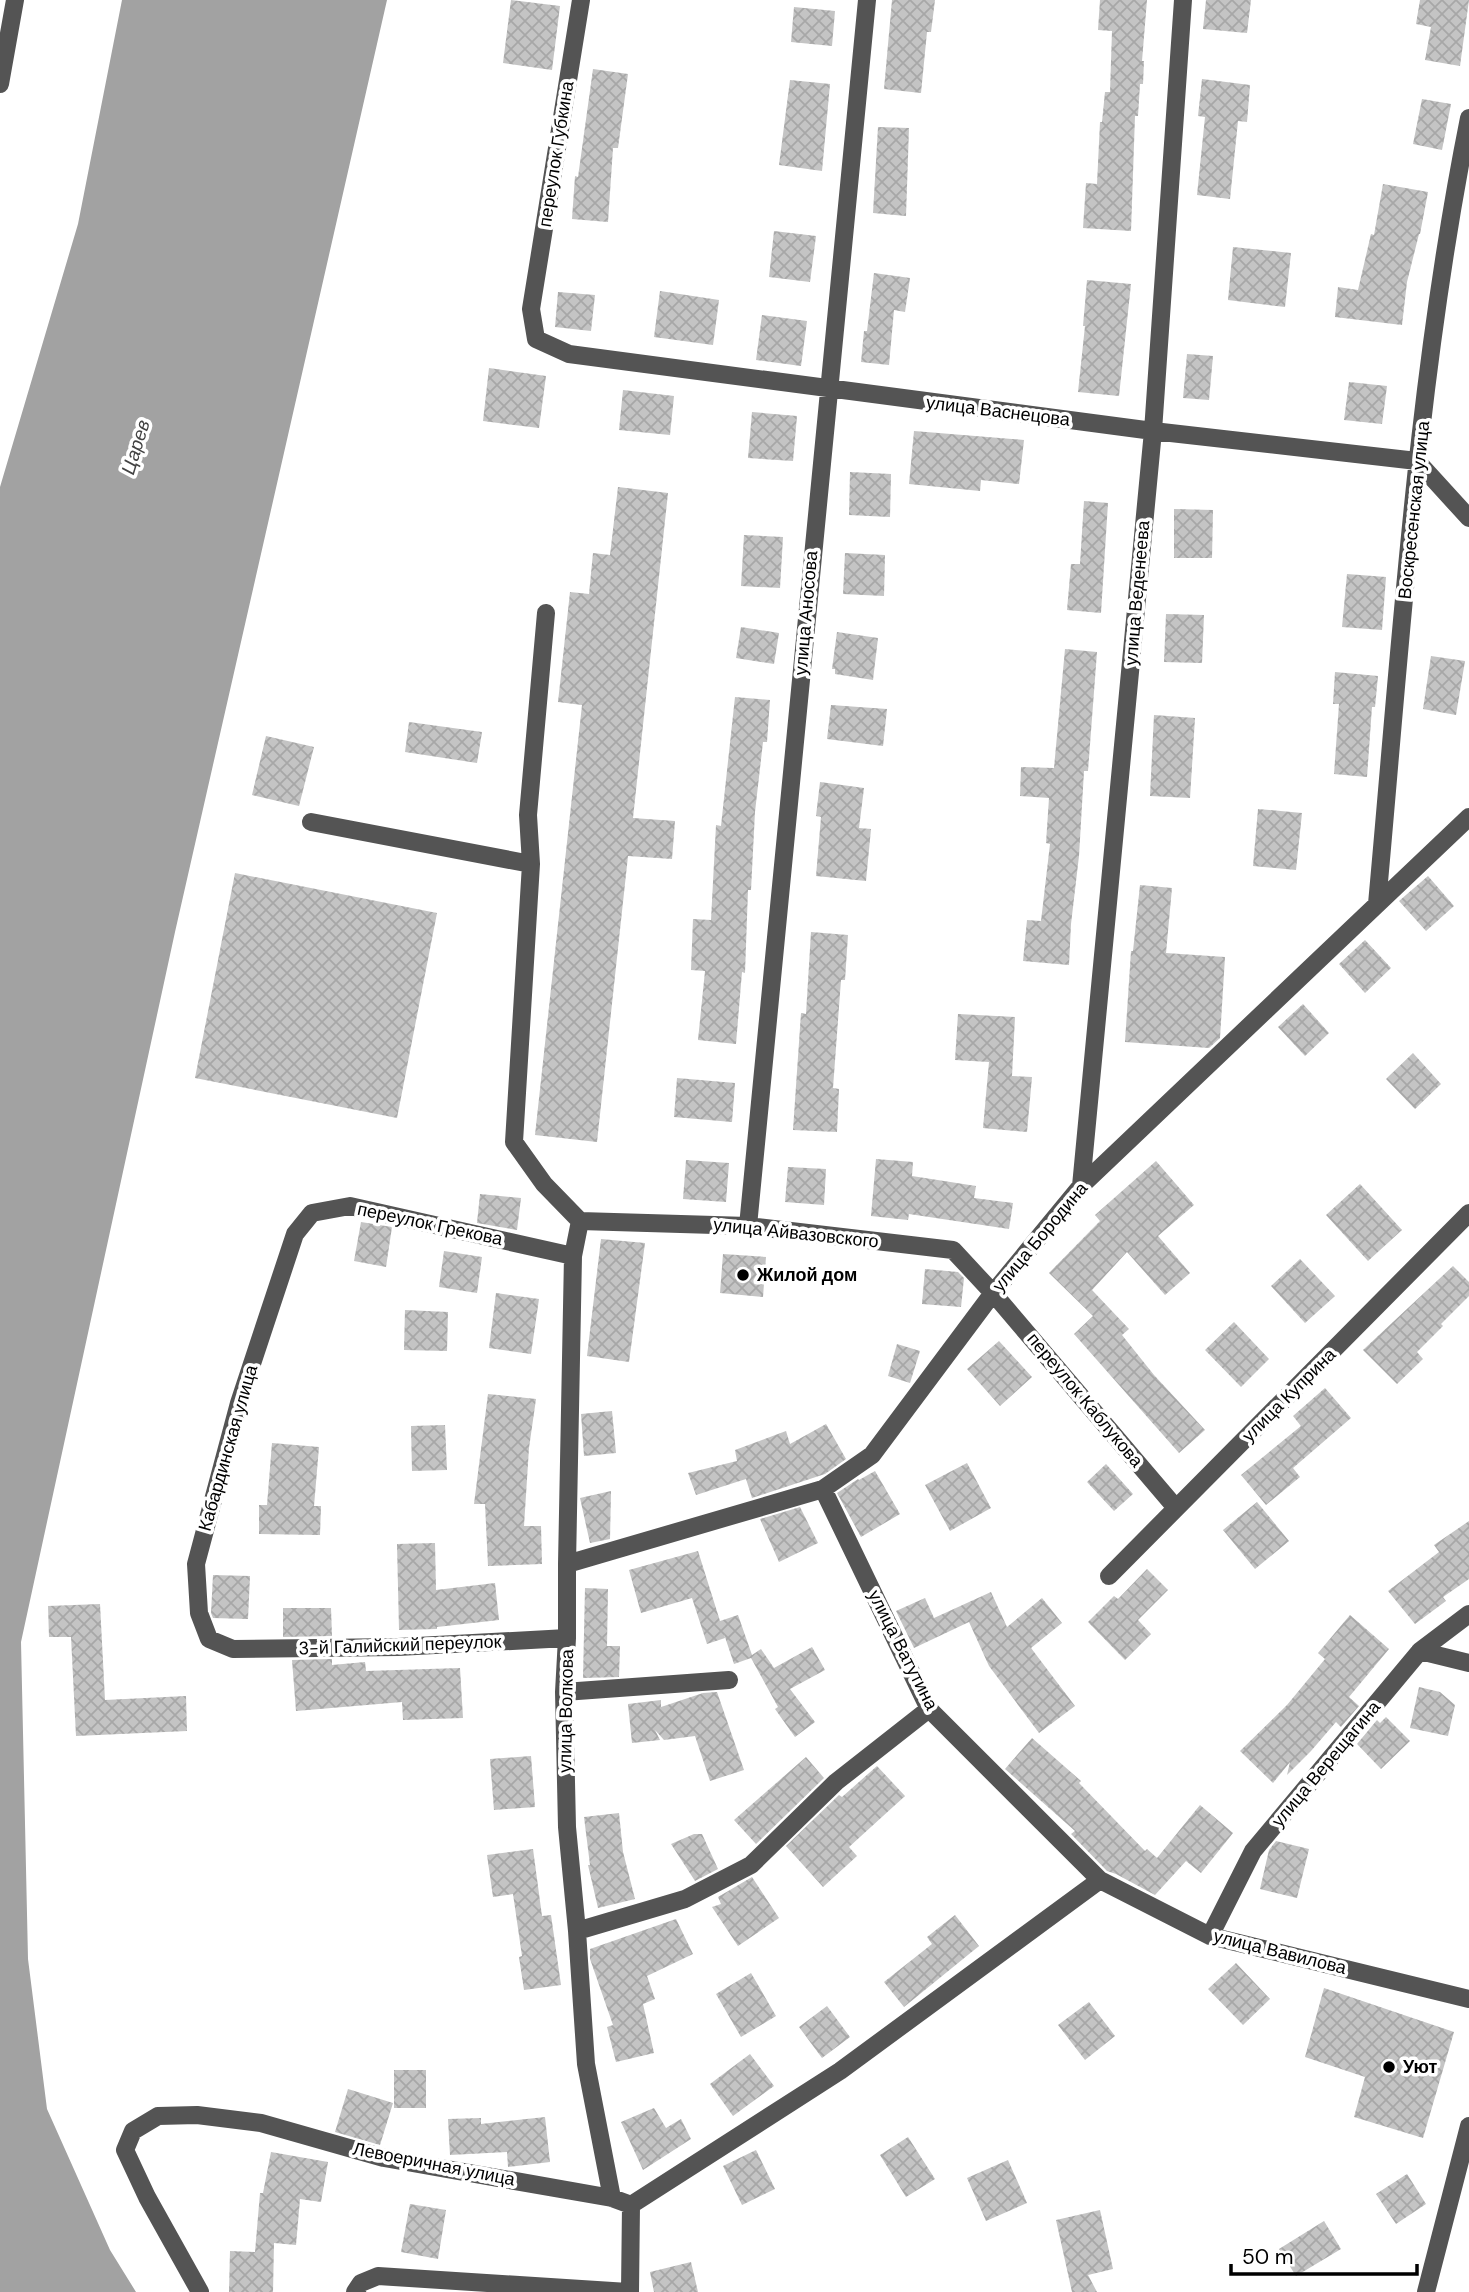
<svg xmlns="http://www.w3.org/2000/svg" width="1469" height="2292" viewBox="0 0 1469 2292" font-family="'DM Sans',sans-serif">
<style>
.water{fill:#a2a2a2}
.building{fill:url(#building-cross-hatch)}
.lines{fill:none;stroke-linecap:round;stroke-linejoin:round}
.minor{stroke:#545454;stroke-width:18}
.poi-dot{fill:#000;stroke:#fff;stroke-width:2.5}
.labels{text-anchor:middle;stroke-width:7;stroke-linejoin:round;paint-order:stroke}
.street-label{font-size:18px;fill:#000;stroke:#fff}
.poi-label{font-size:18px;font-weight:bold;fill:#000;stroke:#fff;text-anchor:start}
.water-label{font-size:19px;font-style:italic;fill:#434343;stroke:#fff}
</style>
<defs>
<pattern id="building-cross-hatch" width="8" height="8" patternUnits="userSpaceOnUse" patternTransform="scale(1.75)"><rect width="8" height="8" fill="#c4c4c4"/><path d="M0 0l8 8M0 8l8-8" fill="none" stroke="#a7a7a7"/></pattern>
</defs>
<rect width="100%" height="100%" fill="#fff"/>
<path class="water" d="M 122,0 L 387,0 L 175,932 L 21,1642 L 28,1959 L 47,2109 L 110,2250 L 136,2292 L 0,2292 L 0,487 L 78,224 Z"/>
<path class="building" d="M 511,0 L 560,6 L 552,70 L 503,63 Z
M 892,0 L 935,0 L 931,32 L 927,32 L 921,93 L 884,89 Z
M 1100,0 L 1147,0 L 1142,61 L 1144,61 L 1143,84 L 1140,84 L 1138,116 L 1135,116 L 1131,231 L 1083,228 L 1086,183 L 1097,184 L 1100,122 L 1102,122 L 1105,92 L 1110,92 L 1112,31 L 1098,30 Z
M 1206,0 L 1251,0 L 1247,33 L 1203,29 Z
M 1420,0 L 1469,0 L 1460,66 L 1425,60 L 1431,27 L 1416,24 Z
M 794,7 L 835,11 L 832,46 L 791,42 Z
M 593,69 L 628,74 L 618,148 L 613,148 L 608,222 L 572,219 L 575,176 L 578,177 Z
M 1202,79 L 1250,85 L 1247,122 L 1238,121 L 1230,199 L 1197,195 L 1205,117 L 1198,116 Z
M 790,80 L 830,84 L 822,171 L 779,165 Z
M 1422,99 L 1451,104 L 1442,150 L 1413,144 Z
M 878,127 L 909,128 L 906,216 L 873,213 Z
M 1383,184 L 1428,192 L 1420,234 L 1419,234 L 1407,282 L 1402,325 L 1335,317 L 1338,287 L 1358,290 L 1371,234 L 1374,235 Z
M 774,231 L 816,236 L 810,282 L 769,277 Z
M 1233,247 L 1291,253 L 1285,307 L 1228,300 Z
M 874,273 L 910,278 L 905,312 L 894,310 L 889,365 L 861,362 L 864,331 L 867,331 Z
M 1087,280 L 1131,284 L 1119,396 L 1078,392 L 1085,326 L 1083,326 Z
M 660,291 L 719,300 L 713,345 L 654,337 Z
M 558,292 L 595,295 L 591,331 L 555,327 Z
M 762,315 L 807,321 L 801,366 L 756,360 Z
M 1187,354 L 1213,356 L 1209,400 L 1183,398 Z
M 489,368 L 546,376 L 539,428 L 483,421 Z
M 1349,382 L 1387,386 L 1382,424 L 1344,420 Z
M 623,390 L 674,396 L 670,435 L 619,430 Z
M 752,412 L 797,416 L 793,461 L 748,458 Z
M 914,431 L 1024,440 L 1019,484 L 981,480 L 980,491 L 909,484 Z
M 850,472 L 891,474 L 890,517 L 849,515 Z
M 618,487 L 668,493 L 633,818 L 675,821 L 672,859 L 628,856 L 597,1142 L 535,1135 L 582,705 L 558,702 L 570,592 L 589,594 L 593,553 L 610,555 Z
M 1084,501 L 1108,503 L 1101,613 L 1067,610 L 1071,564 L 1080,564 Z
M 1174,509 L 1213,510 L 1212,558 L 1174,558 Z
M 744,535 L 783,537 L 780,588 L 741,586 Z
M 845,553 L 885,555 L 884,596 L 843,594 Z
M 1347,574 L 1386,577 L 1382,630 L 1342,627 Z
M 1166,614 L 1204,615 L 1202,663 L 1164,662 Z
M 741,627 L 779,633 L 774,664 L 736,658 Z
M 837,632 L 878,638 L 873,680 L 835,674 L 835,669 L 832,669 Z
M 1065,649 L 1097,652 L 1088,771 L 1084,771 L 1079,856 L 1071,924 L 1069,965 L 1023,961 L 1027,920 L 1041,921 L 1050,844 L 1046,843 L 1049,798 L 1020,796 L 1021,767 L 1054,768 Z
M 1431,656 L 1465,661 L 1456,715 L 1423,709 Z
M 1335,672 L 1378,676 L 1375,707 L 1372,707 L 1367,777 L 1334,774 L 1339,704 L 1333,704 Z
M 735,697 L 770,700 L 767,742 L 763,742 L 755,812 L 751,890 L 748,890 L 745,973 L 742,972 L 736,1044 L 698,1040 L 705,971 L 691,970 L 693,919 L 711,920 L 716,825 L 721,826 Z
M 831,705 L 887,709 L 883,746 L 827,739 Z
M 1154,715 L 1195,718 L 1190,798 L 1150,796 Z
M 409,722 L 482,732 L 477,763 L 405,752 Z
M 266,736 L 314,747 L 299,806 L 252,795 Z
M 820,782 L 864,788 L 859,828 L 871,829 L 866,881 L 816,876 L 821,817 L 816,816 Z
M 1258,809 L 1302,813 L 1296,870 L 1253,866 Z
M 235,873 L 437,913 L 397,1118 L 195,1078 Z
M 1428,876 L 1454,906 L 1426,931 L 1399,901 Z
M 1140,885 L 1172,888 L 1166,953 L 1225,957 L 1220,1038 L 1209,1048 L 1125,1042 L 1131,951 L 1133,951 Z
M 811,932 L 848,935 L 845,980 L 841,980 L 833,1088 L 839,1089 L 837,1132 L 793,1130 L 801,1013 L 806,1014 Z
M 1365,940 L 1391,968 L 1365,993 L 1339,964 Z
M 1303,1004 L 1329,1033 L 1305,1056 L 1278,1027 Z
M 958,1014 L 1015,1017 L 1012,1076 L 1032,1077 L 1027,1132 L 983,1128 L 989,1062 L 955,1060 Z
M 1413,1053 L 1441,1084 L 1415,1109 L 1386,1079 Z
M 677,1078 L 735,1083 L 732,1122 L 674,1117 Z
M 876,1159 L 913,1162 L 912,1176 L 976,1186 L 974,1198 L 1013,1203 L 1009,1229 L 909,1214 L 908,1220 L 871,1216 Z
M 686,1160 L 729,1163 L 726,1202 L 683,1199 Z
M 1156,1161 L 1194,1205 L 1158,1236 L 1190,1273 L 1165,1295 L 1127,1252 L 1092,1290 L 1129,1329 L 1122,1335 L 1154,1375 L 1205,1430 L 1179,1453 L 1074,1334 L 1093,1316 L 1049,1273 L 1100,1221 L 1095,1215 Z
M 788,1167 L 826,1169 L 824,1205 L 785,1202 Z
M 1360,1184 L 1402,1230 L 1368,1261 L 1326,1215 Z
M 480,1194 L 521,1198 L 517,1230 L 477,1223 Z
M 361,1222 L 392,1227 L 386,1267 L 354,1261 Z
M 601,1239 L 645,1243 L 629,1362 L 587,1356 Z
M 444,1251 L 482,1257 L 477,1293 L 439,1287 Z
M 723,1254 L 766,1257 L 763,1297 L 720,1293 Z
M 1300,1259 L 1335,1296 L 1305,1323 L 1271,1286 Z
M 1453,1266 L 1469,1282 L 1469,1296 L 1441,1324 L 1443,1326 L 1417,1352 L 1423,1359 L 1397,1384 L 1363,1350 Z
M 925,1269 L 958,1272 L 964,1278 L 961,1307 L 922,1304 Z
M 496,1293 L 539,1299 L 531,1354 L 489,1348 Z
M 405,1310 L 448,1312 L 447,1351 L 404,1350 Z
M 1234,1322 L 1269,1359 L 1241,1387 L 1205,1350 Z
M 999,1341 L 1032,1377 L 1000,1406 L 967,1369 Z
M 897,1344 L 920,1351 L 910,1383 L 888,1376 Z
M 1325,1388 L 1351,1418 L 1293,1468 L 1300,1477 L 1266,1505 L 1241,1475 L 1301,1426 L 1293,1416 Z
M 488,1394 L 536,1399 L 529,1448 L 524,1526 L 541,1526 L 542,1564 L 488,1566 L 485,1504 L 474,1504 Z
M 612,1411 L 616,1453 L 584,1456 L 581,1414 Z
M 826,1424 L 846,1459 L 825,1474 L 752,1498 L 746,1479 L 696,1495 L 688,1473 L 737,1461 L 735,1450 L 786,1431 L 790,1444 Z
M 445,1425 L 447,1470 L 412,1471 L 411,1426 Z
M 272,1443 L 319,1447 L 314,1506 L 321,1506 L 320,1535 L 259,1534 L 259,1505 L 267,1505 Z
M 967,1463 L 991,1508 L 950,1531 L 925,1485 Z
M 1106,1464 L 1133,1494 L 1114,1511 L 1087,1482 Z
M 875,1471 L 900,1514 L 861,1537 L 837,1493 L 858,1479 L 859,1480 Z
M 611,1491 L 610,1539 L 590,1543 L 580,1498 Z
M 1257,1502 L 1289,1541 L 1255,1569 L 1223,1530 Z
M 800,1507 L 818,1543 L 779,1562 L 760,1519 Z
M 1469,1521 L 1469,1579 L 1443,1597 L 1446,1601 L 1415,1624 L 1388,1591 L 1439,1552 L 1434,1545 Z
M 435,1543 L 436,1590 L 495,1583 L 499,1620 L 437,1627 L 437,1629 L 399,1630 L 397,1544 Z
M 698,1551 L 720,1621 L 738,1615 L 752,1655 L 761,1649 L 774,1668 L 812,1647 L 825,1670 L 790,1689 L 815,1722 L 795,1737 L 775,1709 L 778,1707 L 751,1658 L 734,1664 L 724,1634 L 725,1638 L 707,1644 L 692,1598 L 641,1613 L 629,1570 Z
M 1147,1569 L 1168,1590 L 1138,1620 L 1151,1634 L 1125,1660 L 1088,1622 L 1114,1596 L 1118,1599 Z
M 213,1575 L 250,1576 L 248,1619 L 213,1618 L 211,1613 Z
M 585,1588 L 608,1589 L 607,1646 L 620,1646 L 619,1677 L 583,1678 Z
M 991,1592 L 1007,1627 L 1042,1598 L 1062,1623 L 1031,1648 L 1075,1706 L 1039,1733 L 989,1666 L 969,1622 L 914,1648 L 896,1611 L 925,1598 L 934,1618 Z
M 100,1604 L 105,1700 L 186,1696 L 187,1731 L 76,1736 L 71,1637 L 49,1637 L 48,1606 Z
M 283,1608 L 331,1608 L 332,1636 L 283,1637 Z
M 1350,1615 L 1389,1649 L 1349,1697 L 1359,1706 L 1341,1727 L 1336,1722 L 1311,1751 L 1287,1775 L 1290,1762 L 1273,1783 L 1240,1751 L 1287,1705 L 1325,1659 L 1318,1653 Z
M 332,1659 L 332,1665 L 365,1662 L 366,1671 L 460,1668 L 463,1718 L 403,1720 L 402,1702 L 296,1711 L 292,1660 Z
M 1419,1687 L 1440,1692 L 1455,1705 L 1448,1736 L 1410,1728 Z
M 717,1692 L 744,1770 L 710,1781 L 695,1736 L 664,1740 L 655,1730 L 660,1740 L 632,1743 L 628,1704 L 661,1700 L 661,1707 L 703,1693 Z
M 1386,1717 L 1410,1741 L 1381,1769 L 1357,1744 L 1377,1720 L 1380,1723 Z
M 1032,1738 L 1081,1781 L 1079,1783 L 1145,1851 L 1147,1849 L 1157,1858 L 1200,1805 L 1233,1833 L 1201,1873 L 1186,1861 L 1155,1895 L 1116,1874 L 1107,1871 L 1071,1834 L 1075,1831 L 1005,1769 Z
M 531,1756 L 535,1807 L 494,1810 L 490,1759 Z
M 806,1757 L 824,1778 L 756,1844 L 734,1820 Z
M 877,1766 L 905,1796 L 849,1847 L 857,1856 L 823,1887 L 786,1846 L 839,1795 L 842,1797 Z
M 619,1813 L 623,1852 L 635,1899 L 598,1908 L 588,1865 L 590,1865 L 584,1817 Z
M 694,1834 L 702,1834 L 718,1869 L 695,1881 L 671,1844 Z
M 1276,1841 L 1309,1849 L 1297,1898 L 1260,1889 L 1269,1850 Z
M 533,1849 L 542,1916 L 551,1915 L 561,1985 L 524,1990 L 519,1957 L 522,1956 L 513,1894 L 493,1897 L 487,1855 Z
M 752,1877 L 779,1918 L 738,1946 L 712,1907 L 721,1904 L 718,1897 Z
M 955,1915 L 979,1946 L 904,2007 L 884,1982 L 932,1944 L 927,1937 Z
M 676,1919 L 693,1954 L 647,1976 L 655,1999 L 643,2004 L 654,2053 L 616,2062 L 607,2027 L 613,2025 L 590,1959 L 590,1949 Z
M 1236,1963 L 1270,1999 L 1243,2025 L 1208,1989 Z
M 751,1973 L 776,2016 L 741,2037 L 716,1994 Z
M 1324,1988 L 1454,2032 L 1423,2138 L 1354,2117 L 1365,2077 L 1305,2057 Z
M 1089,2002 L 1115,2036 L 1085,2060 L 1058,2025 Z
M 827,2006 L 850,2037 L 822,2058 L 799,2027 Z
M 750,2054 L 774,2086 L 733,2116 L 710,2084 Z
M 394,2070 L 426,2070 L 426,2108 L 394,2108 Z
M 348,2089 L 393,2103 L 380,2145 L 335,2132 Z
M 654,2108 L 666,2128 L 681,2119 L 691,2139 L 643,2170 L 621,2122 Z
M 545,2117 L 550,2162 L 508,2167 L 507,2152 L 450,2155 L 448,2119 L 481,2118 L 481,2124 Z
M 908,2137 L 935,2179 L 906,2197 L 880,2155 Z
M 756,2150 L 775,2189 L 742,2205 L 723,2166 Z
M 271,2152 L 328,2162 L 321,2202 L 300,2199 L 296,2245 L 274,2243 L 273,2292 L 229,2292 L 230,2251 L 255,2252 L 260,2193 L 263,2193 Z
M 1008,2160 L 1027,2203 L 986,2221 L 967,2178 Z
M 1407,2174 L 1426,2204 L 1396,2224 L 1376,2194 Z
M 410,2204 L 446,2210 L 438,2259 L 401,2252 Z
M 1100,2210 L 1113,2269 L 1088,2275 L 1097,2292 L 1072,2292 L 1056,2220 Z
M 1324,2221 L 1341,2249 L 1296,2276 L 1279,2249 Z
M 691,2262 L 698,2292 L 654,2292 L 650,2272 Z"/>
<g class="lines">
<path class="minor" d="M 581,0 L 531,309 L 536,339 L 569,354 L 1153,431 L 1417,461 L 1469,518
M 0,84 L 15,0
M 546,613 L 528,815 L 531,864 L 514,1142 L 544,1184 L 580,1221
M 311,822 L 531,864
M 1377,904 C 1401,642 1417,377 1469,118
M 1081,1186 L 1153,431 L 1183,0
M 580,1221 L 573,1256 L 567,1564 L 567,1638 L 564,1692 L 567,1827 L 577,1931 L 586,2064 L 612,2198
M 580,1221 L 748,1226 L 953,1250 L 993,1293 L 1176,1508
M 748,1226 L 867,0
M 823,1489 L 929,1709 L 1100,1880 L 1210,1936 L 1469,1999
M 567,1564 L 823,1489 L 872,1455 L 993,1293 L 1081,1186 L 1469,817
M 1109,1576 L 1469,1213
M 567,1638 L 398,1647 L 233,1649 L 209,1639 L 199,1613 L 196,1564 L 239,1403 L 295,1234 L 312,1213 L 350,1206 L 573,1256
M 1420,1651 L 1469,1663
M 564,1692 L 729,1680
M 577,1931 L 685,1899 L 751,1865 L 836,1782 L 929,1709
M 1210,1936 L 1253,1851 L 1420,1651 L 1469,1614
M 200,2292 L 147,2197 L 125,2150 L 133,2131 L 158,2116 L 197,2115 L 261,2123 L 384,2158 L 612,2198 L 631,2205 L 840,2071 L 1100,1880
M 355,2292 L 361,2283 L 378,2276 L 628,2292
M 630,2292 L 631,2205
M 1426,2292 L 1469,2126"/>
</g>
<g class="poi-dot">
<circle cx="743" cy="1275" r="7"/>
<circle cx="1389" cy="2067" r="7"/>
</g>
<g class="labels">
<g class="street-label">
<text transform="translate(556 154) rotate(-81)" y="6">переулок Губкина</text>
<text transform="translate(998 411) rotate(7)" y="6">улица Васнецова</text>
<text transform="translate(1414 510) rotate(-84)" y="6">Воскресенская улица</text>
<text transform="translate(1137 593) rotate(-85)" y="6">улица Веденеева</text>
<text transform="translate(806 613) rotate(-85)" y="6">улица Аносова</text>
<text transform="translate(430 1224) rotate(12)" y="6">переулок Грекова</text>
<text transform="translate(796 1233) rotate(6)" y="6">улица Айвазовского</text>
<text transform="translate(1040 1237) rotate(-50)" y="6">улица Бородина</text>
<text transform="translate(1289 1395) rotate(-45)" y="6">улица Куприна</text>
<text transform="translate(1085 1400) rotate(50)" y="6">переулок Каблукова</text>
<text transform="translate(228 1448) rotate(-74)" y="6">Кабардинская улица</text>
<text transform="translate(400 1645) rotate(-2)" y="6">3-й Галийский переулок</text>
<text transform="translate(903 1650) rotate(63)" y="6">улица Ватутина</text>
<text transform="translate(566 1711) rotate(-89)" y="6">улица Волкова</text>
<text transform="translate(1326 1764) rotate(-50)" y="6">улица Верещагина</text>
<text transform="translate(1280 1952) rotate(14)" y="6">улица Вавилова</text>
<text transform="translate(434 2164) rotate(11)" y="6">Левоеричная улица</text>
</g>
<g class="poi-label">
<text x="757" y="1281">Жилой дом</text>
<text x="1403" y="2073">Уют</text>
</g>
<g class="water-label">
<text transform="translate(135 447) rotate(-73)" y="7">Царев</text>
</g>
</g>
<path d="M1231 2264v10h186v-10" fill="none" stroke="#000000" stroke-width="3.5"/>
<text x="1242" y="2264" font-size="21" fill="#000000" stroke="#ffffff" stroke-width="5" paint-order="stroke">50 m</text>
</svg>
